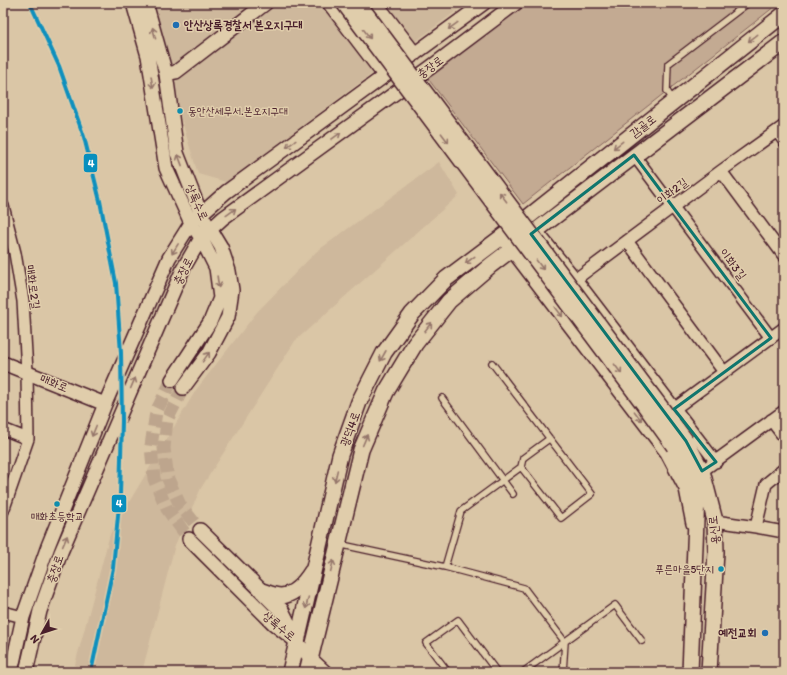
<svg xmlns="http://www.w3.org/2000/svg" width="787" height="675" viewBox="0 0 787 675" font-family="Itim,'Poor Story',sans-serif">
<style>
.built{fill:#ceb89c}
.green{fill:#c3aa92;stroke:#86645e}
.lines{fill:none;stroke-linecap:round;stroke-linejoin:round}
.tertiary-tunnel{stroke:#bda58d;stroke-width:13;stroke-dasharray:13 6;stroke-linecap:butt}
.service-casing{stroke:#4a1f2b;stroke-width:8}
.minor-casing{stroke:#4a1f2b;stroke-width:14}
.tertiary-casing{stroke:#4a1f2b;stroke-width:16}
.secondary-casing{stroke:#4a1f2b;stroke-width:18}
.service{stroke:#e0cdab;stroke-width:5.5}
.minor{stroke:#e0cdab;stroke-width:11}
.tertiary{stroke:#e0cdab;stroke-width:13}
.secondary{stroke:#e0cdab;stroke-width:15}
.secondary-bridge-casing{stroke:#4a1f2b;stroke-width:18;stroke-linecap:butt}
.secondary-bridge{stroke:#e0cdab;stroke-width:15}
.metro-1-casing{stroke:#e0cdab;stroke-width:7}
.metro-1{stroke:#078fbe;stroke-width:4}
.oneway{stroke:#95766b}
.marked{fill:none;stroke:#0f766e;stroke-width:3;stroke-linejoin:round}
.poi-dot{fill:#1f6fb2;stroke:#e0cdab;stroke-width:1.5}
.bus-dot{fill:#0f8dad;stroke:#e0cdab;stroke-width:1.5}
.labels{text-anchor:middle;stroke-width:3;stroke-linejoin:round;paint-order:stroke}
.bus-label{font-size:11px;fill:#4a1f2b;stroke:#e0cdab;text-anchor:start}
.poi-label{font-size:12px;font-weight:bold;fill:#4a1f2b;stroke:#e0cdab;text-anchor:start}
.street-label{font-size:12px;fill:#4a1f2b;stroke:#e0cdab}
.line-badge{stroke:#e0cdab;stroke-width:1.5}
.badge-label{font-size:11px;text-anchor:middle;font-weight:bold;fill:#fff}
</style>
<rect width="100%" height="100%" fill="#dac6a6"/>
<filter id="ink" filterUnits="userSpaceOnUse"><feTurbulence type="fractalNoise" baseFrequency=".025" numOctaves="2"/><feDisplacementMap in="SourceGraphic" scale="8" xChannelSelector="R" yChannelSelector="G"/><feConvolveMatrix kernelMatrix="1 2 1 2 8 2 1 2 1" color-interpolation-filters="sRGB"/></filter>
<g filter="url(#ink)">
<path class="built" d="M 146,3 L 467,3 L 226,182 L 198,174 Z
M 439,162 L 459,195 L 295,341 L 201,488 L 175,545 L 142,672 L 73,672 L 110,534 L 196,390 L 257,312 L 316,252 Z"/>
<path class="green" d="M 527,3 L 779,3 L 523,204 L 426,76 Z"/>
<g class="lines">
<path class="tertiary-tunnel" d="M 172,380 L 156,412 L 151,446 L 154,479 L 167,509 L 189,539
M 183,388 L 167,420 L 164,448 L 168,479 L 180,505 L 200,530"/>
<defs>
<path id="service" d="M 674,101 L 667,91 L 668,64 L 748,3
M 492,363 L 592,494 L 561,518 L 521,467
M 442,398 L 513,494
M 338,544 L 445,567 L 524,588 L 565,642 L 563,672
M 445,567 L 461,511 L 521,467 L 523,458 L 549,439
M 448,672 L 426,643 L 458,620 L 497,672
M 523,672 L 615,605 L 642,641
M 610,672 L 612,672"/>
<path id="minor" d="M 777,131 L 784,141
M 634,155 L 771,338
M 721,171 L 784,256
M 3,206 L 15,253 L 23,301 L 27,372 L 28,439 L 3,511
M 541,236 L 576,279 L 716,462
M 501,237 L 666,453 L 685,489 L 692,524
M 627,241 L 724,372
M 576,279 L 721,171 L 784,126
M 674,409 L 784,328
M 771,420 L 784,437
M 3,429 L 28,439
M 702,471 L 784,411
M 715,521 L 756,527 L 784,532
M 756,527 L 766,484 L 784,469
M 3,612 L 23,617"/>
<path id="tertiary" d="M 133,3 L 148,56 L 166,168 L 191,223 L 201,238 L 216,268 L 220,298 L 210,322 L 172,380
M 146,3 L 166,74 L 177,153 L 201,214 L 221,247 L 229,271 L 232,290 L 228,317 L 209,353 L 183,388
M 329,3 L 384,75
M 376,3 L 415,54
M 166,74 L 176,72 L 266,3
M 3,363 L 105,404
M 200,530 L 262,591
M 189,539 L 274,624 L 297,642 L 310,658 L 325,672
M 11,672 L 23,617 L 48,546 L 105,404 L 169,258 L 191,223 L 226,192 L 484,3
M 26,672 L 40,611 L 61,552 L 183,269 L 201,238 L 223,218 L 431,67 L 516,3"/>
<path id="secondary" d="M 686,441 L 702,471 L 715,521 L 716,552 L 709,672
M 674,446 L 697,495 L 690,672
M 262,591 C 268,593 275,596 281,596 C 295,595 305,582 312,571
M 264,593 L 281,610 L 297,642
M 290,672 L 340,455 L 359,402 L 384,353 L 412,314 L 446,279 L 527,218 L 784,14
M 307,672 L 361,450 L 386,392 L 415,344 L 449,301 L 491,265 L 784,42"/>
</defs>
<use href="#service" class="service-casing"/>
<use href="#minor" class="minor-casing"/>
<use href="#tertiary" class="tertiary-casing"/>
<use href="#secondary" class="secondary-casing"/>
<use href="#service" class="service"/>
<use href="#minor" class="minor"/>
<use href="#tertiary" class="tertiary"/>
<use href="#secondary" class="secondary"/>
<defs>
<path id="secondary-bridge" d="M 344,3 L 643,403 L 674,446
M 358,3 L 686,441"/>
</defs>
<use href="#secondary-bridge" class="secondary-bridge-casing"/>
<use href="#secondary-bridge" class="secondary-bridge"/>
<defs>
<path id="metro-1" d="M 30,3 L 59,66 L 84,137 L 100,201 L 116,283 L 121,353 L 122,421 L 120,495 L 113,568 L 91,672"/>
</defs>
<use href="#metro-1" class="metro-1-casing"/>
<use href="#metro-1" class="metro-1"/>
</g>
<defs><path id="oneway-shaft" d="M-6 0H5M1.5-3L5.5 0L1.5 3" fill="none" stroke-width="1.6" stroke-linecap="round" stroke-linejoin="round"/></defs>
<g class="oneway">
<use href="#oneway-shaft" transform="translate(453 26) rotate(144)"/>
<use href="#oneway-shaft" transform="translate(154 33) rotate(-105)"/>
<use href="#oneway-shaft" transform="translate(367 34) rotate(53)"/>
<use href="#oneway-shaft" transform="translate(753 38) rotate(142)"/>
<use href="#oneway-shaft" transform="translate(152 82) rotate(81)"/>
<use href="#oneway-shaft" transform="translate(336 136) rotate(-36)"/>
<use href="#oneway-shaft" transform="translate(445 138) rotate(53)"/>
<use href="#oneway-shaft" transform="translate(291 144) rotate(144)"/>
<use href="#oneway-shaft" transform="translate(618 145) rotate(142)"/>
<use href="#oneway-shaft" transform="translate(180 160) rotate(-111)"/>
<use href="#oneway-shaft" transform="translate(503 197) rotate(-127)"/>
<use href="#oneway-shaft" transform="translate(231 212) rotate(-36)"/>
<use href="#oneway-shaft" transform="translate(175 249) rotate(122)"/>
<use href="#oneway-shaft" transform="translate(470 260) rotate(143)"/>
<use href="#oneway-shaft" transform="translate(540 265) rotate(53)"/>
<use href="#oneway-shaft" transform="translate(218 282) rotate(82)"/>
<use href="#oneway-shaft" transform="translate(559 312) rotate(53)"/>
<use href="#oneway-shaft" transform="translate(428 327) rotate(-52)"/>
<use href="#oneway-shaft" transform="translate(383 356) rotate(119)"/>
<use href="#oneway-shaft" transform="translate(206 357) rotate(-55)"/>
<use href="#oneway-shaft" transform="translate(618 369) rotate(53)"/>
<use href="#oneway-shaft" transform="translate(133 383) rotate(-67)"/>
<use href="#oneway-shaft" transform="translate(638 416) rotate(53)"/>
<use href="#oneway-shaft" transform="translate(94 431) rotate(112)"/>
<use href="#oneway-shaft" transform="translate(365 440) rotate(-67)"/>
<use href="#oneway-shaft" transform="translate(336 476) rotate(103)"/>
<use href="#oneway-shaft" transform="translate(65 541) rotate(-67)"/>
<use href="#oneway-shaft" transform="translate(332 566) rotate(-76)"/>
<use href="#oneway-shaft" transform="translate(307 603) rotate(103)"/>
</g>
</g>
<path class="marked" d="M 634,155 L 771,338 L 674,409 L 716,462 L 702,471 L 686,441 L 531,234 Z"/>
<g class="poi-dot">
<circle cx="176" cy="25" r="4"/>
<circle cx="765" cy="633" r="4"/>
</g>
<g class="bus-dot">
<circle cx="180" cy="111" r="3.5"/>
<circle cx="57" cy="504" r="3.5"/>
<circle cx="721" cy="569" r="3.5"/>
</g>
<g class="labels">
<g class="bus-label">
<text x="188" y="115">동안산세무서.본오지구대</text>
<text x="57" y="520" text-anchor="middle">매화초등학교</text>
<text x="714" y="573" text-anchor="end">푸른마을5단지</text>
</g>
<g class="poi-label">
<text x="184" y="29">안산상록경찰서 본오지구대</text>
<text x="757" y="637" text-anchor="end">예전교회</text>
</g>
<g class="street-label">
<text transform="translate(430 67) rotate(-36)" y="4">충장로</text>
<text transform="translate(643 126) rotate(-38)" y="4">감골로</text>
<text transform="translate(672 191) rotate(-37)" y="4">이화2길</text>
<text transform="translate(197 202) rotate(66)" y="4">상록수로</text>
<text transform="translate(733 264) rotate(53)" y="4">이화3길</text>
<text transform="translate(183 271) rotate(-63)" y="4">충장로</text>
<text transform="translate(33 287) rotate(82)" y="4">매화로2길</text>
<text transform="translate(54 383) rotate(22)" y="4">매화로</text>
<text transform="translate(350 429) rotate(-70)" y="4">광덕4로</text>
<text transform="translate(714 530) rotate(-96)" y="4">용신로</text>
<text transform="translate(55 569) rotate(-71)" y="4">충장로</text>
<text transform="translate(279 626) rotate(40)" y="4">상록수로</text>
</g>
</g>
<g class="line-badge">
<rect x="83" y="153" width="15" height="20" rx="4" fill="#078fbe"/>
<rect x="111" y="494" width="16" height="19" rx="4" fill="#078fbe"/>
</g>
<g class="badge-label">
<text x="91" y="167">4</text>
<text x="119" y="507">4</text>
</g>
<rect width="787" height="675" fill="none" stroke="#e0cdab" stroke-width="16"/>
<rect x="8" y="8" width="771" height="659" fill="none" stroke="#4a1f2b" stroke-width="1.5" filter="url(#ink)"/>
<g transform="translate(42 633) rotate(231)" stroke="#e0cdab" stroke-width="3" paint-order="stroke">
<path d="M0-3L7 15L0 10L-7 15Z" fill="#4a1f2b"/>
<text y="-6" font-size="11" font-weight="bold" text-anchor="middle" fill="#4a1f2b">N</text>
</g>
</svg>
